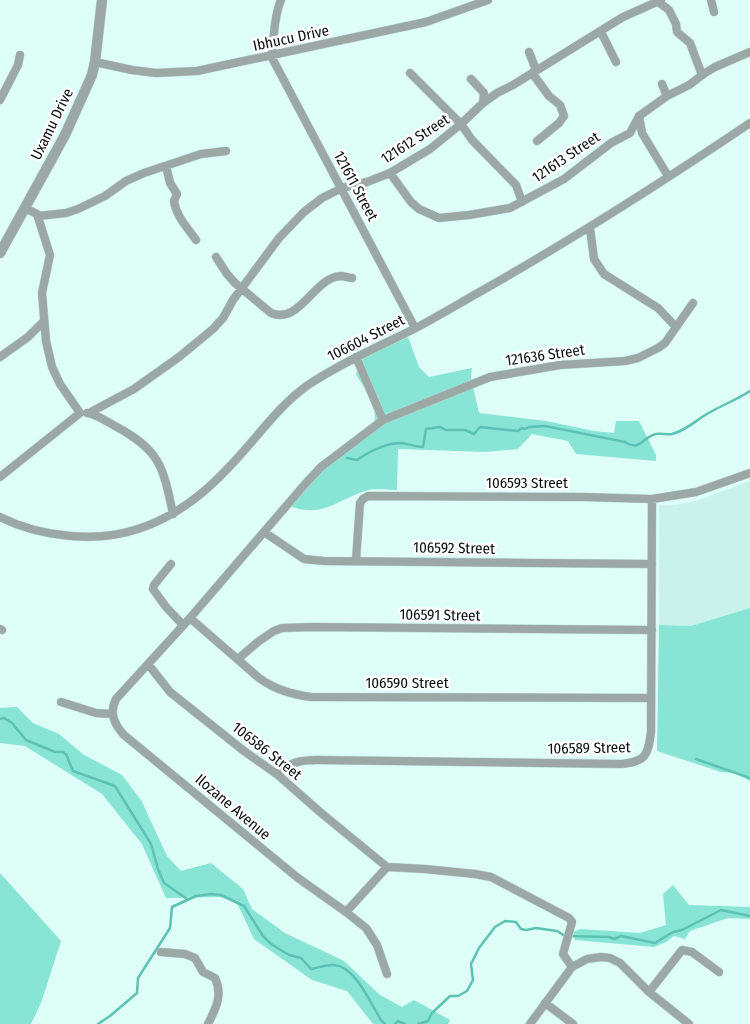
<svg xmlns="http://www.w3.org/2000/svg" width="750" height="1024" viewBox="0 0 750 1024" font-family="'Fira Sans Condensed',sans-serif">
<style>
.built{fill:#c9f2eb}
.green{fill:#88e4d5}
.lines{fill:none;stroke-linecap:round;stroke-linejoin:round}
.stream{stroke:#5cc2b4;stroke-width:2.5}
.minor-casing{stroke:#bbd8d3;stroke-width:9}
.tertiary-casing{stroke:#bbd8d3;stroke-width:11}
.minor{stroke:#9ba8a6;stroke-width:8}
.tertiary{stroke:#9ba8a6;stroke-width:10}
.labels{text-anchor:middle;stroke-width:5;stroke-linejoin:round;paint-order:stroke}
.street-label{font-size:15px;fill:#06100e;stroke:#fff}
</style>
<rect width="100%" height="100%" fill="#defef8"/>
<path class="built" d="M 750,481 L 750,608 L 691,626 L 659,625 L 659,505 L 675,505 L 699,500 Z"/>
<path class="green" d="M 408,337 L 419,367 L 429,377 L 472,368 L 471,378 L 479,413 L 546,421 L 594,431 L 614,433 L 616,421 L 639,421 L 656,455 L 656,461 L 576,454 L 568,441 L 532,434 L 518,449 L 485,452 L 398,449 L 397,490 C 387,490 374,488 365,491 C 335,501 318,521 284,503 L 318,464 L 374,424 C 379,406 364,389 356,374 L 363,358 Z
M 750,608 L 750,781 L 735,773 L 721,772 L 657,751 L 659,625 L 691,626 Z
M 17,707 L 33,723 L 59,734 L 84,755 L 122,775 L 141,800 L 167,856 L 181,871 L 211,863 L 243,889 L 252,909 L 285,933 L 344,961 L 380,995 L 402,1007 L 414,1000 L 450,1020 L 448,1024 L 373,1024 L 347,991 L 312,980 L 254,939 L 238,905 L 229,899 L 219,897 L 166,898 L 142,844 L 102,794 L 25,746 L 0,743 L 0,708 Z
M 0,873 L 61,941 L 41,1003 L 31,1024 L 0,1024 Z
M 673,885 L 689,905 L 750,907 L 750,919 L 728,918 L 690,931 L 685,939 L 674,936 L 666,942 L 654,947 L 575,940 L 573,932 L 581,929 L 640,933 L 666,925 L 663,894 Z"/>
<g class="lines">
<path class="stream" d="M 347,458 L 357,460 C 370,451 386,443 402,443 C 409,444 416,447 423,447 L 426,429 L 440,427 L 446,430 L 465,430 L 474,434 L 480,427 L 518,431 L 522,428 L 525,429 L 529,427 L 545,426 L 625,442 C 641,452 642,437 656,434 C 661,433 667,435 672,434 C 684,431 692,424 702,417 C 717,407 735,401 750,391
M 0,719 L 4,718 L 12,723 L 26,740 L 55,752 L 63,752 L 66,754 L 73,771 L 115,786 L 151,844 L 158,869 L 164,883 L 187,899
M 696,759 L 750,778
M 98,1024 L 110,1016 L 137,993 L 138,978 L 170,928 L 172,907 L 196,896 L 211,894 L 221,895 L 244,906 L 263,936 L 271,944 L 289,955 L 301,958 L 311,969 C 318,968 327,964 334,965 C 355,966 371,1004 381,1020 L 385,1024
M 395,1024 L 398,1021 L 405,1024
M 418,1024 L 428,1021 L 432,1013 L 450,996 L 458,996 L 467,991 L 473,980 L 471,964 L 479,948 L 495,927 L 505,921 L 516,922 L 521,929 L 526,930 L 536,928 L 557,931 L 565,936 L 609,937 L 614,939 L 621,936 L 655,943 L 673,932 L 682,930 L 721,910 L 750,916"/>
<defs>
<path id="minor" d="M 281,0 C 273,18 275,37 271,56 L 415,328
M 711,0 L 714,12
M 657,1 L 669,10 L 676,24 L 677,32 L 690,43 L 702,75
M 601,32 L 616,62
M 529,52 L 536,70
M 95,62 L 132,70 L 156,73 L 197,71 L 426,22 L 488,0
M 410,73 L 461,124 L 472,140 L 516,185 L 522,202
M 532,73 L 549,96 L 560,105 L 564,116 L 559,123 L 537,141
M 471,79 L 484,93 L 483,103
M 662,84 L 667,96
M 0,100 L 18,65 L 20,55
M 639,116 L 642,133 L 668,176
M 166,166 L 170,183 L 177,194 L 174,201 C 176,216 187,227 196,240
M 390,173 L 411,202 L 419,209 L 439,218 L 469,215 L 510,208 L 564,179 L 611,143 L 630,133 L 639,116 L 667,96 L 689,85 L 705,73 L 715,67 L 750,52
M 25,208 L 37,214 L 50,255 L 42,293 L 46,341 L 52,367 L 60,384 L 80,413
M 38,216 L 66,213 L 78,209 L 105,196 L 126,181 L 144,173 L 201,154 L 226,151
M 590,228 L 594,259 L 604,274 L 658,308 L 676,327
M 216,257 L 227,274 L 235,283 L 271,313 C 300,325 314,277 341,276 C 344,276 349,278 352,278
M 0,357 L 28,337 L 43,322
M 356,357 L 383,420 L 321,467 L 306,483 L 190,618 L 116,699 C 109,713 114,724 124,735 L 298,878 L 346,912 L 366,928 L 377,945 L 387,974
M 87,413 C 96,414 106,421 115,426 C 160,450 163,466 173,514
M 89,413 L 134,389 L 179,357 L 213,329 L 223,318 L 233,300 L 279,238 L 304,212 L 322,198 L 342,188 L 367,182 L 390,173 L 430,149 L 461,124 L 483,103 L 497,93 L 513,85 L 623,17 L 661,0
M 383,420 L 490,377 L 560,365 L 625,361 L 638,358 L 658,348 L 665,343 L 693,303
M 0,477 L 80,413
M 0,517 C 40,537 96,543 138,529 C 188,513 222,477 255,438 C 271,419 288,399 308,385 C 341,363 378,347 414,329 C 435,318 455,306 476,294 C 570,241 661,183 750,123
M 264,532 L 304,559 L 324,561 L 652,564
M 356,560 L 360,503 L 363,499 L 368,496 L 583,497 L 652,499 L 696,492 L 750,473
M 171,564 L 154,585 L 153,589 L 166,607 L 183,625
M 190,618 L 259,678 C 276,690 291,694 311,697 L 651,698
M 0,629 L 2,630
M 238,659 L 259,641 L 274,631 L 282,628 L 312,627 L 652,630
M 148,664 L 170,692 L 244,751 L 278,775 L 320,812 L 387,867 L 425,869 L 475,874 L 491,877 L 569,918 L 572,922 L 563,954 L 572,967
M 61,702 L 96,713 L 113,714
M 278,775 C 288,762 302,760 317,760 L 621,764 C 646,762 648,755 651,732 L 652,499
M 346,912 L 387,867
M 161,952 L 185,954 L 195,958 L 203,972 L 215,978 C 223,995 216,1008 208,1024
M 649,992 L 682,950 L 692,952 L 719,972
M 545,1003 L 573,1024
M 530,1024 L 572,967 L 587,959 L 601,957 L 610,958 L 620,963 L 649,992 L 689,1024"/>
<path id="tertiary" d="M 0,253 L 65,135 L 92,75 L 95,62 L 102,0"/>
</defs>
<use href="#minor" class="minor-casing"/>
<use href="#tertiary" class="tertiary-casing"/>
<use href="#minor" class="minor"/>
<use href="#tertiary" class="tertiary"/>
</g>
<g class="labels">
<g class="street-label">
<text transform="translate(291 38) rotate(-12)" y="5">Ibhucu Drive</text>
<text transform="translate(52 124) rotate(-64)" y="5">Uxamu Drive</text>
<text transform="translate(415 139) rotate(-33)" y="5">121612 Street</text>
<text transform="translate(566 157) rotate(-34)" y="5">121613 Street</text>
<text transform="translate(356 186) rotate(62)" y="5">121611 Street</text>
<text transform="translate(366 338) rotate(-27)" y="5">106604 Street</text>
<text transform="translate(545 355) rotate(-8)" y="5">121636 Street</text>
<text x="527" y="488">106593 Street</text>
<text transform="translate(454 548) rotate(1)" y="5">106592 Street</text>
<text transform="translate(440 615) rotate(1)" y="5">106591 Street</text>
<text x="407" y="688">106590 Street</text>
<text transform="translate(589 748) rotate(-1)" y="5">106589 Street</text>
<text transform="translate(267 751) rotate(38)" y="5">106586 Street</text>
<text transform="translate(233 807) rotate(40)" y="5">Ilozane Avenue</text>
</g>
</g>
</svg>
